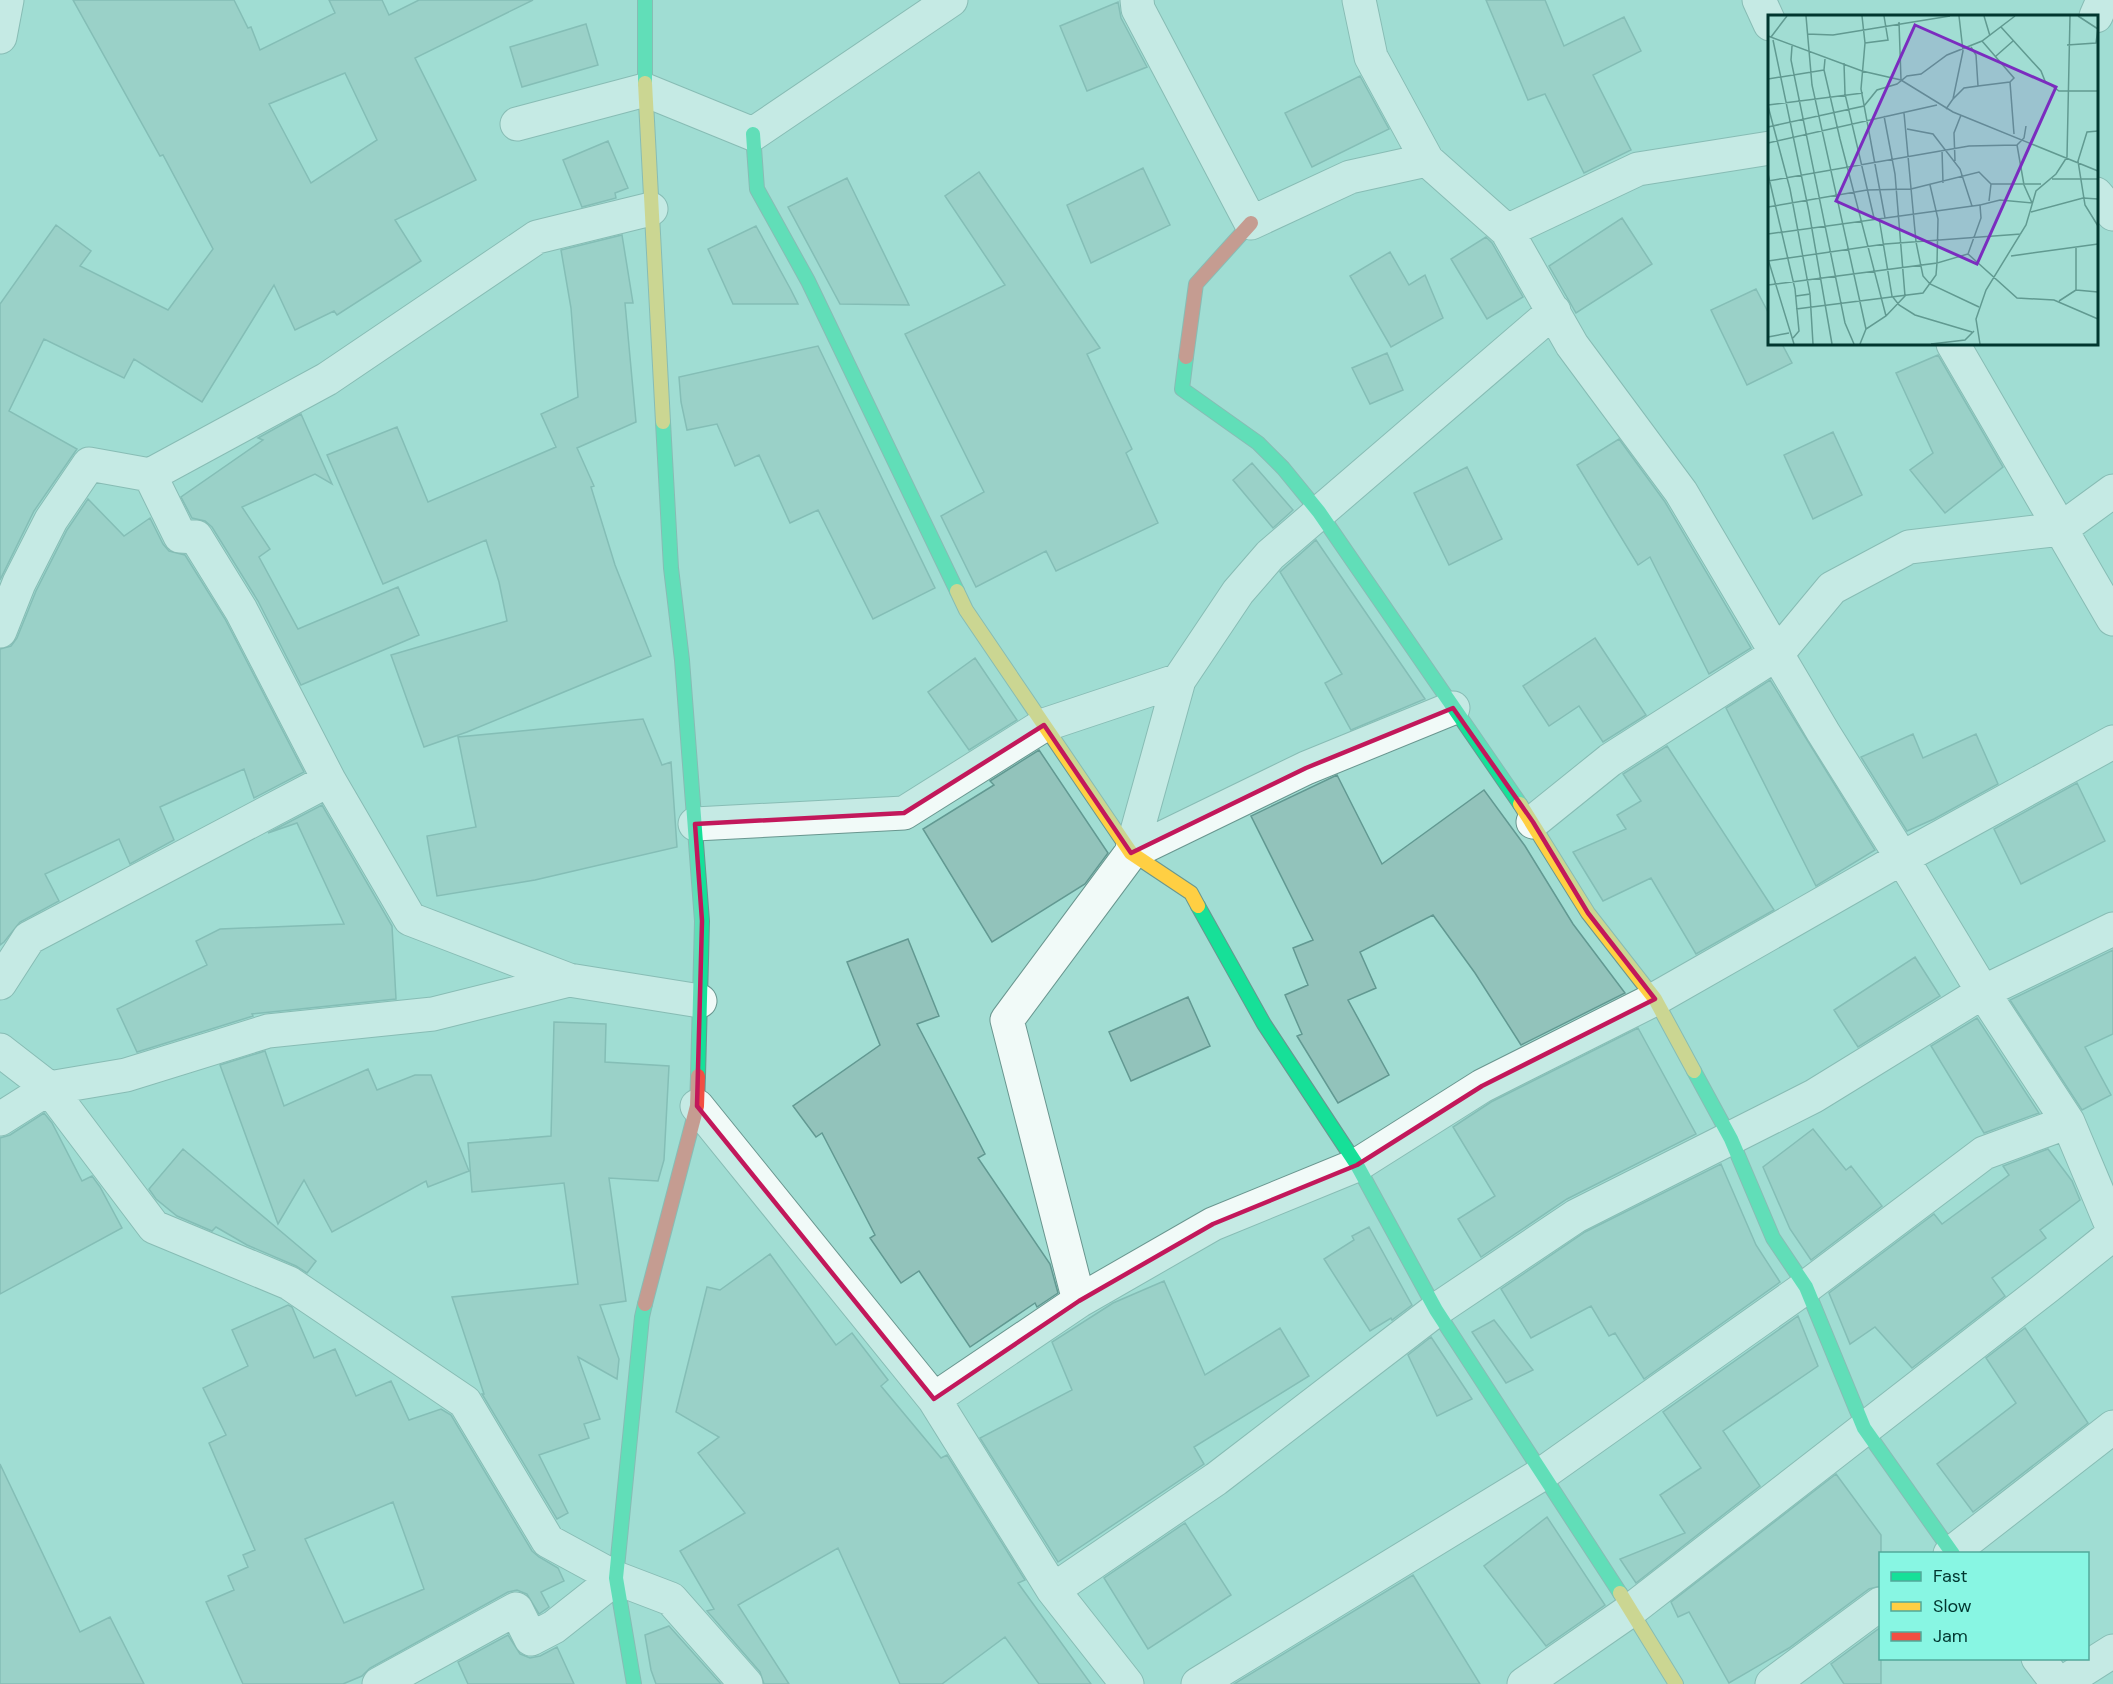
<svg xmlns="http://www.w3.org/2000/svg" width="2113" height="1684" viewBox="0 0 2113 1684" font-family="'DM Sans',sans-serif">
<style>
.building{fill:#92c3bb;stroke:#629992;stroke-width:1.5;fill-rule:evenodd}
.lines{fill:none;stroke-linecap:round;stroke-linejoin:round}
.street-casing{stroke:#69968f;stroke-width:35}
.fast-casing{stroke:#69968f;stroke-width:16}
.slow-casing{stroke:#69968f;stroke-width:16}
.jam-casing{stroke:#69968f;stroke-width:16}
.street{stroke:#f1faf8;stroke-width:33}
.fast{stroke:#16e098;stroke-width:14}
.slow{stroke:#ffcf43;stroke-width:14}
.jam{stroke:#f24e42;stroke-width:14}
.marked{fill:none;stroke:#c2185b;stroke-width:4.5;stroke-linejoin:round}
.inset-road{fill:none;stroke:#619a91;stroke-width:1.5}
.view{fill:#7b2cbf;fill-opacity:0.15;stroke:#7b2cbf;stroke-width:3}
.inset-edge{fill:none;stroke:#01362f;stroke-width:3}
</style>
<rect width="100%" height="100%" fill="#a1ddd3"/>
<path class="building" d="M 73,0 L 234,0 L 248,28 L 251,27 L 260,50 L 335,13 L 329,0 L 382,0 L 389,15 L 419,0 L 533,0 L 415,58 L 476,180 L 395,220 L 421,261 L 337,315 L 334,311 L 295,330 L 274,285 L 202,402 L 134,359 L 124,378 L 44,339 L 9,411 L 77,449 L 34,511 L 0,580 L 0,304 L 56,225 L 91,251 L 80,266 L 168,310 L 213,249 L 163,155 L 160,156 ZM 345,73 L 377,140 L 311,183 L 269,104 Z
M 1486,0 L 1545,0 L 1564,46 L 1624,17 L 1641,51 L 1593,75 L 1631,150 L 1584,173 L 1545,94 L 1528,100 Z
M 1118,2 L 1121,18 L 1147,67 L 1087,91 L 1060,26 Z
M 586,24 L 598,65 L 522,87 L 510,47 Z
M 1360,76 L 1389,129 L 1312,167 L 1285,113 Z
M 608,141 L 628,188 L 615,193 L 616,198 L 582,207 L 563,160 Z
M 1143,168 L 1170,225 L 1091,263 L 1067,205 Z
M 979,172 L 1100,348 L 1087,354 L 1132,449 L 1126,453 L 1158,523 L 1056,571 L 1046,551 L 976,587 L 941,516 L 984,492 L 905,334 L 1005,285 L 945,196 Z
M 847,178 L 909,305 L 840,304 L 788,207 Z
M 1622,218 L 1652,264 L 1576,313 L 1549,266 Z
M 756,226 L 791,290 L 798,304 L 733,304 L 708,249 Z
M 622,235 L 633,303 L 625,303 L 636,422 L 577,448 L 594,486 L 591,487 L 615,565 L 651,656 L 467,732 L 424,747 L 391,655 L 507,621 L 499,582 L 486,540 L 383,584 L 327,455 L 397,427 L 428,502 L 556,447 L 541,414 L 578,397 L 571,308 L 561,250 Z
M 1486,237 L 1492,243 L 1523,297 L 1487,319 L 1451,259 Z
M 1390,252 L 1409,285 L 1425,275 L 1443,318 L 1391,347 L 1350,276 Z
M 1756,289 L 1770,316 L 1770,344 L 1782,344 L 1792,363 L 1747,385 L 1711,310 Z
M 818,346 L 935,588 L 873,619 L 818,510 L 790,523 L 759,455 L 735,466 L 717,424 L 687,430 L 681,402 L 679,377 Z
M 1387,353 L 1403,390 L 1370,404 L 1352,368 Z
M 1938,355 L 2003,467 L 1945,513 L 1910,470 L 1933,453 L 1896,373 Z
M 301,414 L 332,484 L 315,474 L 242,507 L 270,549 L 259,557 L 298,629 L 398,587 L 419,635 L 301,685 L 258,601 L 212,527 L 205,521 L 192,518 L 181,497 L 263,440 L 258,438 Z
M 1833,432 L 1862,495 L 1813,519 L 1784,455 Z
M 1619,439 L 1665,502 L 1751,648 L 1709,674 L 1650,557 L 1638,565 L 1577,465 Z
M 1252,463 L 1293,510 L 1273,528 L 1233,480 Z
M 1467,467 L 1502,539 L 1449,565 L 1414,493 Z
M 88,499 L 124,536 L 150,518 L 163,544 L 169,551 L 185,555 L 225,619 L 304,772 L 254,798 L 244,769 L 160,807 L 174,840 L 130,864 L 119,839 L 45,874 L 59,901 L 20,922 L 4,942 L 0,945 L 0,649 L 11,646 L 17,638 L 36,591 L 67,530 Z
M 1316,540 L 1425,699 L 1351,730 L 1325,683 L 1342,674 L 1280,572 Z
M 1595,638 L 1646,715 L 1603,742 L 1579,706 L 1549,726 L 1523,686 Z
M 975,658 L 1017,720 L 969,750 L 928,692 Z
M 1770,680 L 1875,850 L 1816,886 L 1726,708 Z
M 643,719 L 662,765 L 671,762 L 677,847 L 535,880 L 437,896 L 427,836 L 476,827 L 458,737 Z
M 1913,734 L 1923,758 L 1976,734 L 1998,784 L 1934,819 L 1907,831 L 1861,757 Z
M 1667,746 L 1774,910 L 1696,954 L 1651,878 L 1603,901 L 1573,852 L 1626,829 L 1617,815 L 1641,801 L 1623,774 Z
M 1039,750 L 1108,853 L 1085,884 L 992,942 L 923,829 L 994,785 L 990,781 Z
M 1337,775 L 1382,864 L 1484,790 L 1525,846 L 1573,924 L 1625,993 L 1521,1045 L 1475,973 L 1433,915 L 1360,952 L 1376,988 L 1348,1000 L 1389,1075 L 1338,1103 L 1297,1036 L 1302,1034 L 1285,995 L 1308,985 L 1293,948 L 1313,940 L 1251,816 Z
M 2077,783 L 2105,841 L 2021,884 L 1994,829 Z
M 322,805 L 392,926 L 396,999 L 252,1014 L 253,1016 L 137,1052 L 117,1009 L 207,965 L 196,941 L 220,929 L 344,924 L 297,823 L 268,833 Z
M 908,939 L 939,1016 L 917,1024 L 985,1154 L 978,1158 L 1050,1264 L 1058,1293 L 1037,1307 L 1035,1303 L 970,1347 L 919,1271 L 901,1283 L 870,1238 L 875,1235 L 822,1133 L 816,1137 L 793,1106 L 880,1045 L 847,962 Z
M 2113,950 L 2113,1034 L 2085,1047 L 2111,1095 L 2082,1110 L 2010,1000 Z
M 1915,957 L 1940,996 L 1858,1047 L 1834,1010 Z
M 1188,997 L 1210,1046 L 1131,1081 L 1109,1032 Z
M 1977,1018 L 2039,1113 L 1984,1133 L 1931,1046 Z
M 554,1022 L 606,1024 L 605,1062 L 669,1066 L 664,1160 L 658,1181 L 609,1178 L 626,1301 L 600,1305 L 619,1359 L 617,1379 L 578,1357 L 600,1419 L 584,1424 L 589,1438 L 539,1455 L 568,1513 L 557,1519 L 482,1394 L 484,1394 L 452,1297 L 578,1284 L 564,1183 L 472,1192 L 468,1143 L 551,1136 Z
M 1638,1028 L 1696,1134 L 1567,1199 L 1481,1257 L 1458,1219 L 1495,1196 L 1453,1127 L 1491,1102 Z
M 265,1051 L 284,1106 L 368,1069 L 377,1090 L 415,1075 L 431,1075 L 469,1171 L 428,1187 L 426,1181 L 332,1232 L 304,1180 L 278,1224 L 220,1065 Z
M 44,1113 L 52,1123 L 82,1181 L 92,1176 L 100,1187 L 122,1228 L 0,1294 L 0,1138 L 10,1135 Z
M 1813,1129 L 1846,1170 L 1851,1166 L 1882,1206 L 1811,1260 L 1790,1229 L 1763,1167 Z
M 183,1149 L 316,1261 L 307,1273 L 296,1266 L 247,1245 L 216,1227 L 212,1231 L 177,1216 L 156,1199 L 149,1189 Z
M 2048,1149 L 2072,1181 L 2080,1200 L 2040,1230 L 2046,1238 L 1992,1278 L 2005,1296 L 1912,1368 L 1875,1327 L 1850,1344 L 1829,1293 L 1934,1214 L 1942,1224 L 2009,1175 L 2003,1166 Z
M 1721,1164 L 1756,1245 L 1780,1282 L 1644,1379 L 1615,1333 L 1609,1336 L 1591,1306 L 1531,1338 L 1501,1289 L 1585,1232 Z
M 1369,1227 L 1412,1305 L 1392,1320 L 1391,1318 L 1370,1331 L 1324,1259 L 1354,1240 L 1352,1236 Z
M 770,1254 L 836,1345 L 852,1333 L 888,1380 L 881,1386 L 941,1458 L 947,1455 L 1025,1580 L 1018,1583 L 1091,1684 L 1039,1684 L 1005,1637 L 942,1684 L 900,1684 L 838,1548 L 738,1605 L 789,1684 L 764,1684 L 760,1672 L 707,1611 L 714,1609 L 680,1551 L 745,1513 L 698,1453 L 719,1437 L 676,1412 L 707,1287 L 720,1290 Z
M 1164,1281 L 1205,1375 L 1280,1328 L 1309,1376 L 1194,1447 L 1204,1464 L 1058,1562 L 980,1438 L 1072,1390 L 1052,1342 L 1113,1303 Z
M 288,1305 L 292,1307 L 314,1358 L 335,1349 L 356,1396 L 391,1381 L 409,1420 L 441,1409 L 451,1415 L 532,1551 L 539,1557 L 558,1568 L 564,1581 L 541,1592 L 549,1607 L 539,1614 L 527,1594 L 517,1590 L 508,1592 L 370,1668 L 362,1676 L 343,1684 L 243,1684 L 206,1602 L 234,1590 L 228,1576 L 248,1567 L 243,1555 L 255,1550 L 209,1443 L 226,1435 L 203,1388 L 248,1366 L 232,1330 ZM 393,1502 L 424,1589 L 344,1623 L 305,1539 Z
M 1798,1316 L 1818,1366 L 1723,1431 L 1760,1486 L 1636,1583 L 1620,1559 L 1685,1533 L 1660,1495 L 1701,1468 L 1663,1412 Z
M 1494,1320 L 1533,1370 L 1506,1383 L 1472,1332 Z
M 2025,1328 L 2088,1423 L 1973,1512 L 1937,1464 L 2016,1403 L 1986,1358 Z
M 1431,1337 L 1472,1399 L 1437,1416 L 1408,1355 Z
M 0,1464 L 80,1632 L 110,1617 L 144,1684 L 0,1684 Z
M 1836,1474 L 1881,1535 L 1881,1586 L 1869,1589 L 1789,1648 L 1729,1683 L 1689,1612 L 1678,1617 L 1671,1602 Z
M 1547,1517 L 1605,1605 L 1546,1646 L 1484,1566 Z
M 1185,1523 L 1231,1595 L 1148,1649 L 1104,1578 Z
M 1413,1575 L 1480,1684 L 1234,1684 Z
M 669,1626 L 721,1684 L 656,1684 L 651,1670 L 645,1635 Z
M 1881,1627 L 1881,1684 L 1844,1684 L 1831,1664 Z
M 508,1635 L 520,1654 L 530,1658 L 540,1656 L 557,1647 L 574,1684 L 468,1684 L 458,1662 Z"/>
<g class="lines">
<defs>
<path id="street" d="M 1137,0 L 1138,9 L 1251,223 L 1350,177 L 1427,160
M 1359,0 L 1371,57 L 1427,160 L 1507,231 L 1638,169 L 1770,148
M 1759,0 L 1770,24
M 2096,16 L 2103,0
M 0,37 L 7,0
M 517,124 L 645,90 L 753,134 L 951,0
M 2096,194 L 2113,214
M 1507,231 L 1572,345 L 1681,492 L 1823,732 L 1902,858 L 1983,992 L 2068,1122 L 2113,1229
M 1953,344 L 2113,619
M 150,475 L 180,536 L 196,537 L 241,610 L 329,780
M 0,631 L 19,583 L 51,520 L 89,464 L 150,475 L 327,379 L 537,237 L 651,209
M 1533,822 L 1610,760 L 1778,653 L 1832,588 L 1909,547 L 2061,529 L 2113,491
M 695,824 L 904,813 L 1044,725 L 1179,680
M 1131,853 L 1306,768 L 1453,708
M 0,983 L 29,938 L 329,780 L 410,919 L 569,980
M 0,1050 L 49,1088 L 154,1227 L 289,1283 L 465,1402 L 548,1541 L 616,1578 L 671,1599 L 746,1684
M 697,1106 L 934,1399 L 1053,1590 L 1127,1684
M 0,1119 L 49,1088 L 126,1075 L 268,1031 L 433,1014 L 569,980 L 700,1001
M 1079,1301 L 1007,1020 L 1131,853 L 1179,680 L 1238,592 L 1270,555 L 1554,311
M 934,1399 L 1079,1301 L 1213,1224 L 1357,1165 L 1482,1086 L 1655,999 L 1902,858 L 2113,742
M 1950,1554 L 2113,1427
M 1053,1590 L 1216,1479 L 1436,1310 L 1576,1216 L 1814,1096 L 1983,992 L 2113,929
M 2038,1658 L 2058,1684
M 379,1684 L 516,1609 L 531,1639 L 554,1627 L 616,1578
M 1198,1684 L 1542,1474 L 1806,1287 L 1984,1153 L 2068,1122
M 1524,1684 L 1631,1610 L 2047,1287 L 2113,1234
M 1772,1684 L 1880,1604
M 2061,1684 L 2113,1651"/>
<path id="fast" d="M 645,0 L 645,83
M 753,134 L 757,189 L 808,281 L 957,591
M 1186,357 L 1182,389 L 1258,443 L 1283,468 L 1319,512 L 1520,804
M 663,422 L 671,568 L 682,660 L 702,921 L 698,1076
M 1198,906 L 1264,1024 L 1357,1165 L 1436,1310 L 1620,1593
M 1694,1071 L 1731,1139 L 1773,1238 L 1806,1287 L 1864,1428 L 1953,1554
M 634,1684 L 616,1578 L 642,1317 L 645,1304"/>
<path id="slow" d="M 645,83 L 663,422
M 957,591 L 966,610 L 1131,853 L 1191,893 L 1198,906
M 1520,804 L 1588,913 L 1655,999 L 1694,1071
M 1620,1593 L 1676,1684"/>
<path id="jam" d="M 1186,357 L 1196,284 L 1251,223
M 645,1304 L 697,1106 L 698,1076"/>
</defs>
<use href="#street" class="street-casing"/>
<use href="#fast" class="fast-casing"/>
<use href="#slow" class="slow-casing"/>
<use href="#jam" class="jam-casing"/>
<use href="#street" class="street"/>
<use href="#fast" class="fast"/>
<use href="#slow" class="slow"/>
<use href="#jam" class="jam"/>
</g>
<path d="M0 0H2113V1684H0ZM 1453,708 L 1533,822 L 1588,913 L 1655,999 L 1482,1086 L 1357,1165 L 1213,1224 L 1079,1301 L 934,1399 L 697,1106 L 702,921 L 695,824 L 904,813 L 1044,725 L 1131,853 L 1306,768 Z" fill="#a1ddd3" fill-opacity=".55" fill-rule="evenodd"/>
<path class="marked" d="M 1453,708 L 1533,822 L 1588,913 L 1655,999 L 1482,1086 L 1357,1165 L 1213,1224 L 1079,1301 L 934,1399 L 697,1106 L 702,921 L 695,824 L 904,813 L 1044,725 L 1131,853 L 1306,768 Z"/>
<g transform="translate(1768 15)">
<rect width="330" height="330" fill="#a1ddd3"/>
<path class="inset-road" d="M 38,1 L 44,70 L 98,314M 94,1 L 97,28 L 93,74 L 117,203M 216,1 L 222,21M 310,1 L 330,14M 131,7 L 133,65M 233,12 L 273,56 L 277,66 L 291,76 L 330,76M 39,19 L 65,20 L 182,1M 0,21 L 94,56 L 133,65 L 185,97 L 330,156M 3,22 L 19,1M 5,25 L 41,197 L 64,329M 214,26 L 246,63 L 242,67 L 246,119M 97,28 L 120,25 L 116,1M 299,30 L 328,28 L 330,13M 24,31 L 23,45 L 77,308 L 86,329M 228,41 L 245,26M 57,44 L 56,55 L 72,124 L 118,301M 76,48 L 77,79 L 106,203M 0,64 L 56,55M 210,71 L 242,67M 185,84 L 196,73 L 210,71 L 208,40 L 203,32M 0,90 L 95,78M 0,91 L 22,174 L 42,279 L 28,281M 178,94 L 185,84 L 195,36 L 191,1M 136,98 L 148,227 L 155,261 L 162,269 L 211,292M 0,112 L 96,91 L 109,75 L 129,69 L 139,61 L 153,59 L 179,40 L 214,26 L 247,1M 139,114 L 165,119 L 192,154 L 204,191M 330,116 L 319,117 L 310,146 L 317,190 L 330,211M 0,128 L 169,90M 174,135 L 175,168M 187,146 L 186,118 L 193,100M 0,159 L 27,274 L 31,316 L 25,323M 284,164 L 330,164M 0,166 L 201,131 L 249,130M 221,186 L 223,169 L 273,169M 0,192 L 99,175 L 143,174 L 211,157 L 223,169M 263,197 L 315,183 L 330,184M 111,203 L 124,281 L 131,290 L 147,300 L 204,317M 0,219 L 212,190M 200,239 L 249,283 L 286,285 L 330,304M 243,241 L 330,229M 0,244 L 26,329M 0,246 L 117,229 L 253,219M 0,270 L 169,248 L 170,204 L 162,170M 308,275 L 330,277M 42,279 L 45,329M 291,286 L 308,275 L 308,233M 28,294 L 155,278 L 168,260 L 169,248 L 200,239 L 213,203 L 212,190 L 232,185 L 264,188 L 256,170 L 249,130 L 256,123 L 258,111M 0,322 L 21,318M 92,329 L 98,314 L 118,301 L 137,281 L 127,159 L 116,101M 163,329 L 197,325 L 206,316M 212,329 L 208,304 L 218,275 L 258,210 L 268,176 L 288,159 L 299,142 L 302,1"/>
<path class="view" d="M 147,10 L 288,72 L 209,249 L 68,186 Z"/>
<rect width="330" height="330" class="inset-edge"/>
</g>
<rect x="1879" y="1552" width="210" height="108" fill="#88f6e3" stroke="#52a99b" stroke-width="1.5"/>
<rect x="1891" y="1572" width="30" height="9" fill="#16e098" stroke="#52a99b" stroke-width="1.5"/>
<text x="1933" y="1582" font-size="18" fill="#01362f">Fast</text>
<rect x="1891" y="1602" width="30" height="9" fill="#ffcf43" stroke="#52a99b" stroke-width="1.5"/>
<text x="1933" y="1612" font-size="18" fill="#01362f">Slow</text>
<rect x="1891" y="1632" width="30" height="9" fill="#f24e42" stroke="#52a99b" stroke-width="1.5"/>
<text x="1933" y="1642" font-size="18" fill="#01362f">Jam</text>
</svg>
